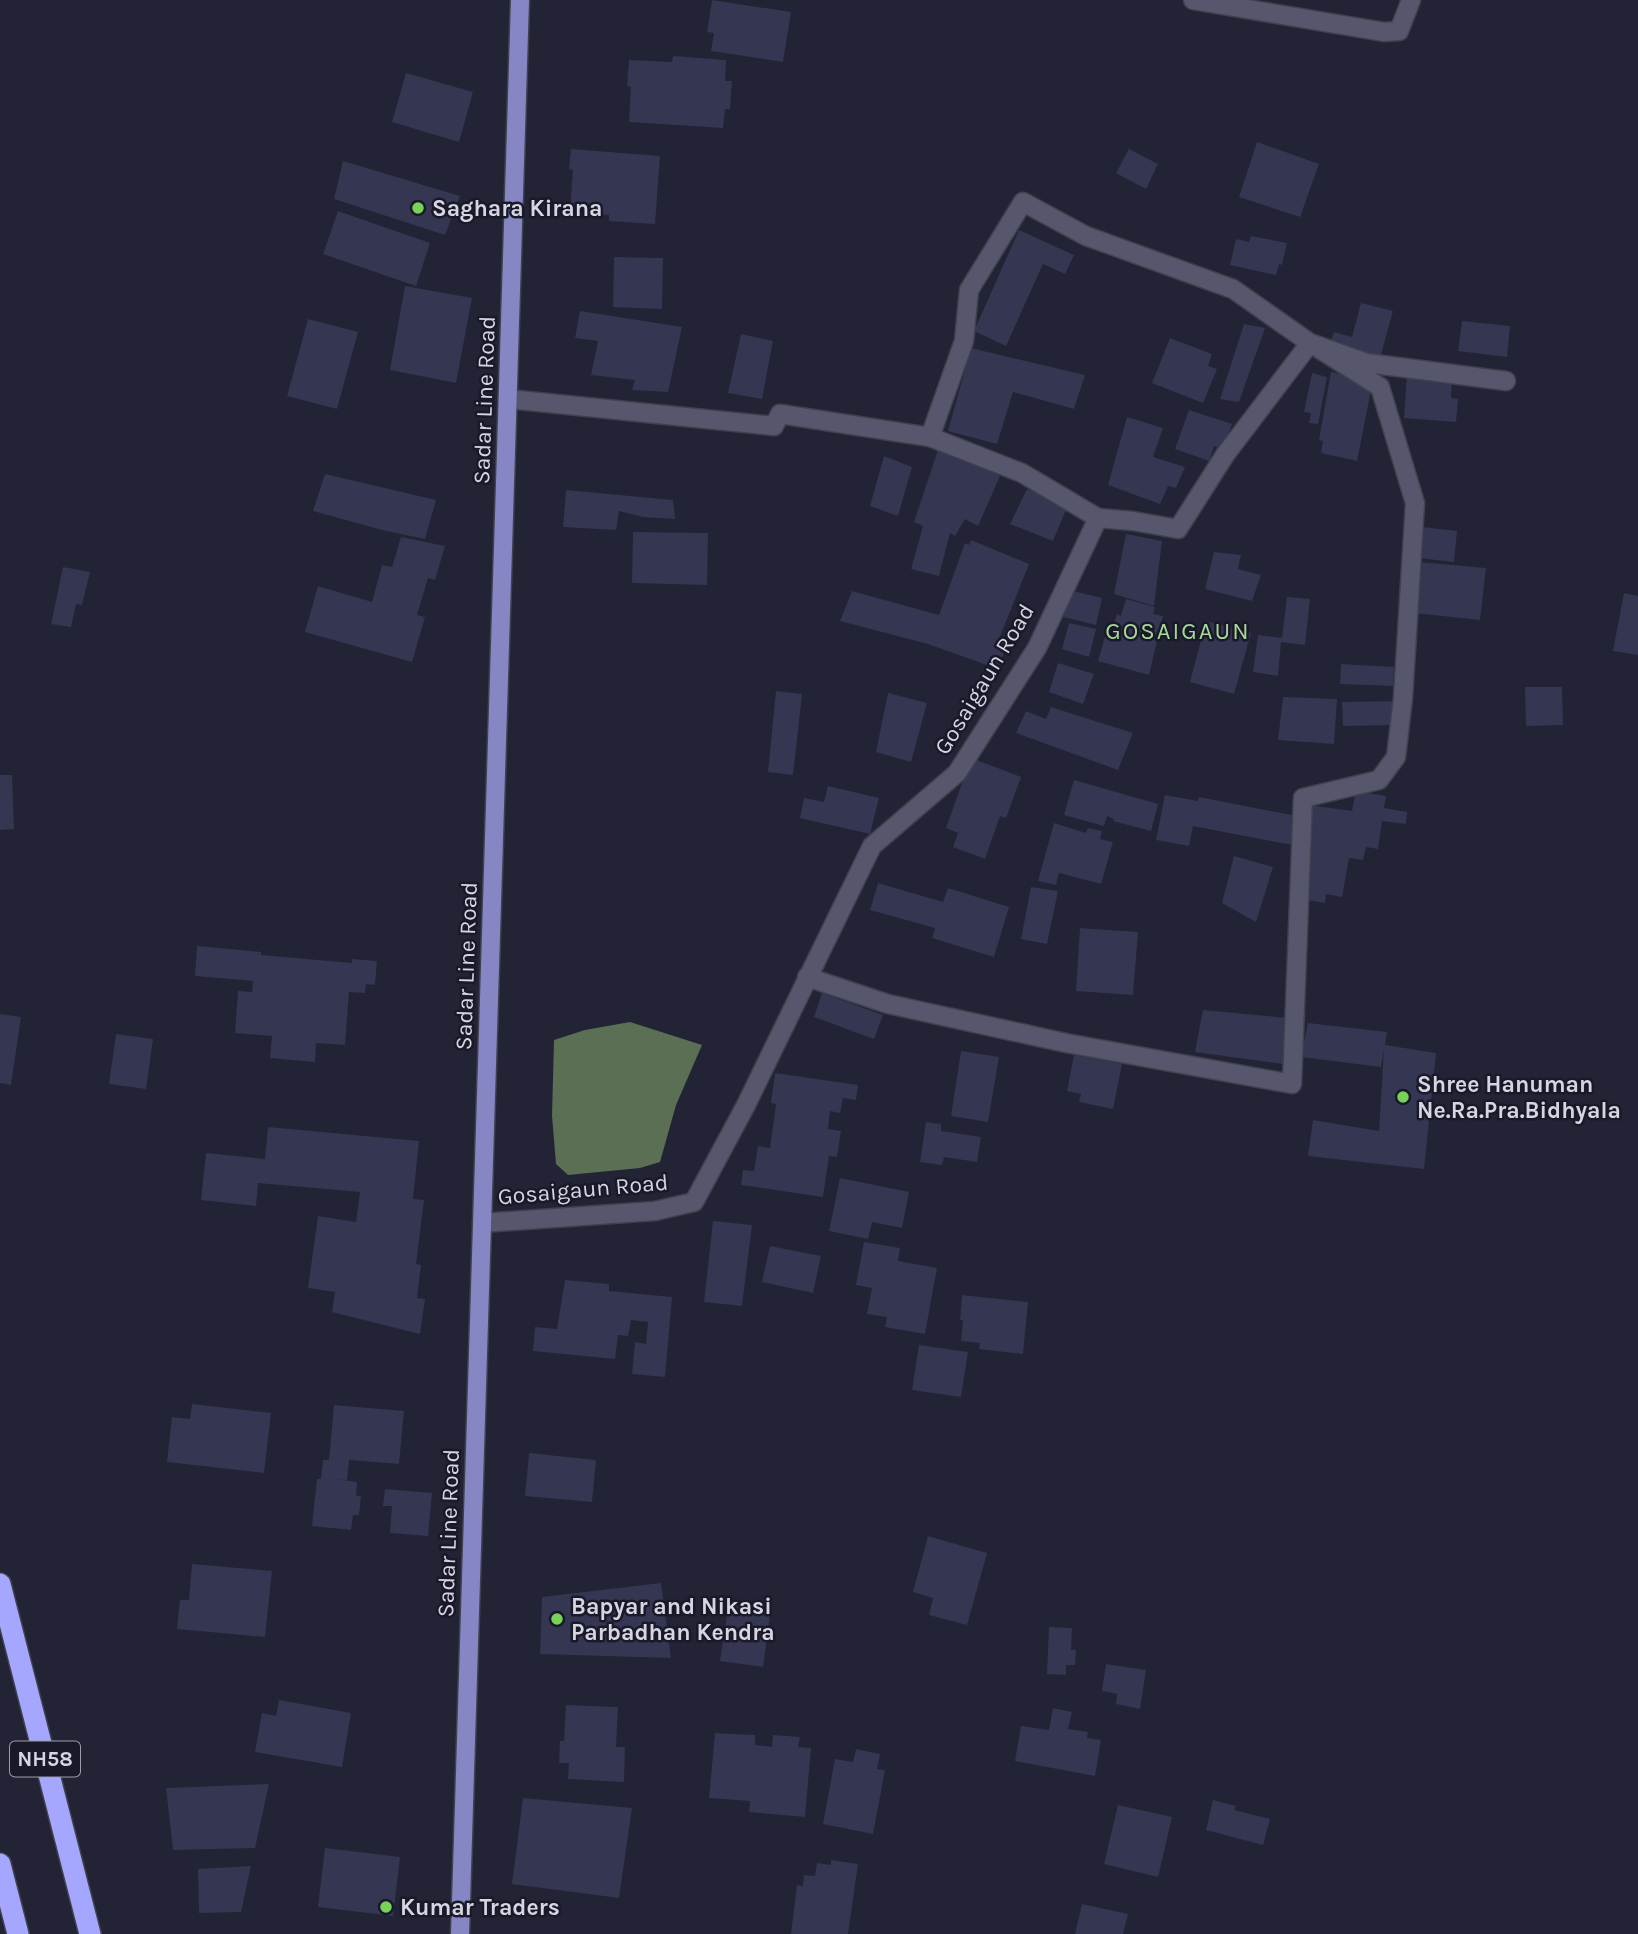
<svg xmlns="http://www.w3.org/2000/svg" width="1638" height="1934" viewBox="0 0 1638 1934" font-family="Karla,sans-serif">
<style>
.water{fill:#5b6f55}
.building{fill:#353651}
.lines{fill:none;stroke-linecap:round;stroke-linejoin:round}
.minor-casing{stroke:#40414f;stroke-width:21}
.major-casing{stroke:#40414f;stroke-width:21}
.highway-casing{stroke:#40414f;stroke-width:24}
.minor{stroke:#56576c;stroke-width:18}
.major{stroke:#8586c3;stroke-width:18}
.highway{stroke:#a5a6fd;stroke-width:21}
.poi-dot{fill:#78d158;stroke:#19192a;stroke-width:2.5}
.labels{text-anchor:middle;stroke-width:5;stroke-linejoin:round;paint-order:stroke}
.shield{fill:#19192a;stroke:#9d9dab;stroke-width:2}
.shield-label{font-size:21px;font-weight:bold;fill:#d5d6e2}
.poi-label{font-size:23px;font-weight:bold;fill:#d5d6e2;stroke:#19192a;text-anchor:start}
.street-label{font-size:23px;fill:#d5d6e2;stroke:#19192a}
.neighbourhood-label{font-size:24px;letter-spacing:2px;fill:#a7d898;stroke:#19192a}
</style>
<rect width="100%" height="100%" fill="#222334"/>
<path class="water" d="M 630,1022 L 702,1045 L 676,1105 L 660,1162 L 640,1168 L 568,1175 L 556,1164 L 552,1116 L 554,1040 L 585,1030 Z"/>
<path class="building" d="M 712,0 L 791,12 L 783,62 L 711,51 L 714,33 L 707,32 Z
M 673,56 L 726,60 L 725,81 L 732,81 L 730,109 L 725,109 L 723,128 L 629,122 L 631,87 L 627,86 L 629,60 L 672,62 Z
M 406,73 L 473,92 L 459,142 L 392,122 Z
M 1257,142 L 1319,164 L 1300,217 L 1239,197 Z
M 571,149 L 660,156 L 655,224 L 609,221 L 609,215 L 570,212 L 573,170 L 569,169 Z
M 1129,149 L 1158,164 L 1146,189 L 1116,173 Z
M 343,161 L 460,196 L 445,235 L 334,199 Z
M 338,211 L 430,243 L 416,286 L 323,254 Z
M 1019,230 L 1074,255 L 1065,274 L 1043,264 L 1006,346 L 974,331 Z
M 1251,236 L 1287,243 L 1282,265 L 1279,264 L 1276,275 L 1230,265 L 1236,239 L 1249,242 Z
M 614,257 L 663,258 L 662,309 L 613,307 Z
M 405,286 L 472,298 L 456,383 L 390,370 Z
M 1361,303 L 1393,311 L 1380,358 L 1330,345 L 1334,332 L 1352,337 Z
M 580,311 L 682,327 L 668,392 L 632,390 L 635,380 L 591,375 L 598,341 L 575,338 Z
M 308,319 L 358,332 L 337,409 L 287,396 Z
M 1462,321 L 1510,326 L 1507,357 L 1458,351 Z
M 1244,324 L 1265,328 L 1239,402 L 1220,399 Z
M 741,334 L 773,341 L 762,399 L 728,393 Z
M 1170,338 L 1212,354 L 1208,366 L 1217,369 L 1203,403 L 1152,383 Z
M 971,348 L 1085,375 L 1074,409 L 1013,392 L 997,444 L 948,431 Z
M 1331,372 L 1364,379 L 1371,390 L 1357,461 L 1321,453 L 1323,441 L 1319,440 Z
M 1312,373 L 1327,377 L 1318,424 L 1309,423 L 1311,413 L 1304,412 Z
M 1407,374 L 1452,378 L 1451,398 L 1458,399 L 1456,422 L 1404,418 Z
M 1189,410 L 1232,424 L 1223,450 L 1214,446 L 1209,461 L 1175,449 Z
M 1127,417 L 1163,428 L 1153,457 L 1185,467 L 1176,488 L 1168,486 L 1160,504 L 1108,485 Z
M 939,447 L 1000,476 L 978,526 L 965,519 L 955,536 L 950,533 L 939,576 L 911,569 L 923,526 L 914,522 Z
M 884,456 L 912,467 L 898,516 L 870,506 Z
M 325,474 L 436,500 L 425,539 L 382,530 L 313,511 Z
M 1027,489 L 1068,505 L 1053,541 L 1010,524 Z
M 566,490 L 673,500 L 675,519 L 643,517 L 619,511 L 616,530 L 563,527 Z
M 1422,527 L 1457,531 L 1454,562 L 1418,558 Z
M 633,532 L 708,533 L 707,585 L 632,583 Z
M 1126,534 L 1162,541 L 1154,606 L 1114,594 Z
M 401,537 L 445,546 L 435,580 L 428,578 L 417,615 L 425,617 L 412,662 L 305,632 L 318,586 L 372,602 L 382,565 L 392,567 Z
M 971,540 L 1029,564 L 999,639 L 1008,641 L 998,669 L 928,644 L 840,621 L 852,591 L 939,615 L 965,543 L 969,545 Z
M 1214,552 L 1241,555 L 1238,569 L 1261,575 L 1252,601 L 1205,589 Z
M 1419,562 L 1486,568 L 1480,620 L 1414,613 Z
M 63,567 L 90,572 L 82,605 L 76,604 L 71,627 L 51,624 Z
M 1065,589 L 1102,598 L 1096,625 L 1059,616 Z
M 1624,593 L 1638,596 L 1638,655 L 1613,651 Z
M 1287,597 L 1310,599 L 1305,645 L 1281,642 L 1278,676 L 1253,672 L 1258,635 L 1282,638 Z
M 1126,599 L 1155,607 L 1153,614 L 1163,616 L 1149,675 L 1098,661 L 1107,630 L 1112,631 L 1117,614 L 1121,616 Z
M 1206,621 L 1251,633 L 1234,694 L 1190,682 Z
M 1069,623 L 1096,629 L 1089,657 L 1062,649 Z
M 1058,663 L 1094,674 L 1083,704 L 1049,692 Z
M 1341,664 L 1394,667 L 1393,686 L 1340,684 Z
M 1525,687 L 1562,687 L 1563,725 L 1526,726 Z
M 776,691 L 802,694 L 793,775 L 768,772 Z
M 888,693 L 927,703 L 911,762 L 876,752 Z
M 1283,697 L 1337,699 L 1334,744 L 1278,740 Z
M 1396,701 L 1396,725 L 1343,726 L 1342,702 Z
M 1051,707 L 1133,733 L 1118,770 L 1016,733 L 1026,711 L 1046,719 Z
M 971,758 L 1021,777 L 1006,818 L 1000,816 L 985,859 L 953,847 L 958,833 L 946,828 Z
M 0,775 L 12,775 L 14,829 L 0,830 Z
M 1074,780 L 1158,804 L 1151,831 L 1113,821 L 1114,819 L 1107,816 L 1104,826 L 1064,815 Z
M 828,786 L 879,798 L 870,834 L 800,818 L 804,798 L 824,802 Z
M 1356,791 L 1386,796 L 1384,808 L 1407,812 L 1406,824 L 1382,821 L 1378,849 L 1366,847 L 1363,860 L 1349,858 L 1342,897 L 1326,894 L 1325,903 L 1300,899 L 1309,805 L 1352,811 Z
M 1165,795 L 1198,801 L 1199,797 L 1297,816 L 1292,845 L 1193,826 L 1189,846 L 1156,840 Z
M 1054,823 L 1086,833 L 1088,828 L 1102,831 L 1100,839 L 1113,842 L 1101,884 L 1059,873 L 1056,885 L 1038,881 Z
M 1234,856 L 1273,867 L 1256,922 L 1222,903 Z
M 878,883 L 943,902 L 948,888 L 1009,907 L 994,957 L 932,938 L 935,928 L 870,910 Z
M 1031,887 L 1058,891 L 1047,944 L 1021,939 Z
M 1080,928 L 1138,932 L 1133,995 L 1076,991 Z
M 197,946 L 261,952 L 261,955 L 352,963 L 352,959 L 377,961 L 375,985 L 366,984 L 365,993 L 349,992 L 345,1045 L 316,1043 L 315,1062 L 270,1058 L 272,1036 L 235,1033 L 238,991 L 252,992 L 253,981 L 195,976 Z
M 822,993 L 883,1015 L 874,1039 L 814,1017 Z
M 1203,1010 L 1288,1018 L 1283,1064 L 1195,1052 Z
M 0,1014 L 21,1017 L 11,1085 L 0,1083 Z
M 1308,1023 L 1387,1032 L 1385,1045 L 1436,1053 L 1424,1169 L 1308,1156 L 1313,1120 L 1379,1131 L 1384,1049 L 1381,1067 L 1301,1057 Z
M 116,1034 L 153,1039 L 146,1089 L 109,1084 Z
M 961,1051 L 999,1057 L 988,1122 L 951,1116 Z
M 1074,1055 L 1122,1064 L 1113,1109 L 1079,1102 L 1081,1094 L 1067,1091 Z
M 775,1073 L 858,1085 L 856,1100 L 843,1098 L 840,1113 L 830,1111 L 828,1129 L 841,1131 L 837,1157 L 829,1156 L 823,1197 L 741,1185 L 743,1170 L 754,1171 L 758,1146 L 770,1148 L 776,1104 L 771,1103 Z
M 926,1122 L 941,1124 L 941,1131 L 981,1137 L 977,1162 L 944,1157 L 942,1165 L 920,1162 Z
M 268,1127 L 419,1141 L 413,1199 L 424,1200 L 416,1264 L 421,1265 L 417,1298 L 425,1299 L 420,1334 L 332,1312 L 335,1292 L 308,1288 L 318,1216 L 356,1222 L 360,1192 L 258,1183 L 256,1206 L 201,1200 L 206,1153 L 265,1159 Z
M 840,1178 L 909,1192 L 902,1228 L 872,1222 L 868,1239 L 829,1231 Z
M 713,1221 L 752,1225 L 742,1306 L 704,1302 Z
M 864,1242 L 900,1248 L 898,1261 L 937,1268 L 925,1334 L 885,1327 L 887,1317 L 867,1314 L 872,1288 L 856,1285 Z
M 770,1246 L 821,1256 L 813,1293 L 762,1282 Z
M 565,1280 L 609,1284 L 609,1291 L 672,1297 L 665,1377 L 632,1374 L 635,1342 L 646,1344 L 648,1322 L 631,1320 L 628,1336 L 618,1335 L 615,1359 L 533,1351 L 535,1327 L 557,1329 Z
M 962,1295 L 1028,1302 L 1023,1354 L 979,1349 L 980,1343 L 961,1341 L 963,1320 L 960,1320 Z
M 919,1345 L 968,1352 L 961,1397 L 912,1390 Z
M 192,1404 L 271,1413 L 264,1473 L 167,1462 L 172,1417 L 190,1419 Z
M 334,1405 L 404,1411 L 399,1464 L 349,1460 L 347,1480 L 336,1479 L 357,1482 L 356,1496 L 361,1496 L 359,1515 L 353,1515 L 351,1530 L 312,1526 L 317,1479 L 321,1479 L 323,1460 L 329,1460 Z
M 529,1453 L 596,1460 L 592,1502 L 525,1496 Z
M 385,1489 L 432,1493 L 428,1536 L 390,1533 L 392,1506 L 383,1506 Z
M 928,1536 L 987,1553 L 967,1625 L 929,1615 L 933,1598 L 913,1592 Z
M 192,1564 L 272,1571 L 265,1637 L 177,1629 L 180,1600 L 189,1600 Z
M 661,1583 L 671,1658 L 540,1654 L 542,1597 Z
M 729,1602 L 771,1608 L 763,1667 L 720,1661 Z
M 1049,1627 L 1072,1628 L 1071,1650 L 1076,1650 L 1075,1665 L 1066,1665 L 1066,1675 L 1047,1674 Z
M 1106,1664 L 1146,1670 L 1140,1709 L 1116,1704 L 1117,1694 L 1102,1691 Z
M 279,1700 L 351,1713 L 342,1767 L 255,1752 L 262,1713 L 276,1716 Z
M 566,1705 L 618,1707 L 616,1747 L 625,1747 L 624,1782 L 568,1779 L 569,1763 L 559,1763 L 560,1741 L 564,1741 Z
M 1053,1708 L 1072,1712 L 1068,1729 L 1088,1732 L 1087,1738 L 1101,1740 L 1095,1776 L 1015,1761 L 1021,1726 L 1049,1730 Z
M 715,1733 L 755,1735 L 755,1745 L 772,1747 L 773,1735 L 800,1737 L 798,1747 L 811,1748 L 805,1817 L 749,1812 L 750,1801 L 709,1798 Z
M 856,1749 L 880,1754 L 877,1769 L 885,1770 L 873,1834 L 823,1824 L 835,1759 L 853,1762 Z
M 269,1784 L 255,1848 L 173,1850 L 166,1788 Z
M 523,1798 L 632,1808 L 619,1898 L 512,1884 Z
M 1213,1800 L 1236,1806 L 1234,1810 L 1270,1819 L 1263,1845 L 1206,1830 Z
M 1118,1805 L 1172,1817 L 1158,1877 L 1104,1864 Z
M 325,1848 L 400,1857 L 393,1916 L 318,1907 Z
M 831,1860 L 858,1864 L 848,1934 L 791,1934 L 797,1885 L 803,1886 L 804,1875 L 815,1876 L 817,1863 L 831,1865 Z
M 251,1866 L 241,1912 L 199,1913 L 198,1869 Z
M 1082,1904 L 1128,1914 L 1123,1934 L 1075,1934 Z"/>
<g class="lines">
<defs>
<path id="minor" d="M 1193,0 L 1384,32 L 1399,31 L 1411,0
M 1098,518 L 1133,521 L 1178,529 L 1225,455 L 1310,343 L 1367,363 L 1506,381
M 807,977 L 888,1004 L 1066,1043 L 1292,1084 L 1303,798 L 1379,780 L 1396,757 L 1403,698 L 1415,503 L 1380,387 L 1310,343 L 1233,289 L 1086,236 L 1023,202 L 969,290 L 964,341 L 930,437
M 482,1223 L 655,1211 L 694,1202 L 746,1105 L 872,846 L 957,773 L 1037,648 L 1098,518 L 1022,473 L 930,437 L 780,414 L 774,426 L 508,399"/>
<path id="major" d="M 460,1934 L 520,0"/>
<path id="highway" d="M 0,1584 L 90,1934
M 0,1864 L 18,1934"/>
</defs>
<use href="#minor" class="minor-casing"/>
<use href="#major" class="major-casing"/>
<use href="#highway" class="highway-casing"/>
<use href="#minor" class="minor"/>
<use href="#major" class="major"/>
<use href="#highway" class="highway"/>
</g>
<g class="poi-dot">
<circle cx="418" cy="208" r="7"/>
<circle cx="1403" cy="1097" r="7"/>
<circle cx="557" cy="1619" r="7"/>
<circle cx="386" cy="1907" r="7"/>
</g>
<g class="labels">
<rect class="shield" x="10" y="1741.5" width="70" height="35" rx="5"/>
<g class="shield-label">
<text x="45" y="1766">NH58</text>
</g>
<g class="poi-label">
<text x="432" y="216">Saghara Kirana</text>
<text x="1417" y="1092">Shree Hanuman<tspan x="1417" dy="26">Ne.Ra.Pra.Bidhyala</tspan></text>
<text x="571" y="1614">Bapyar and Nikasi<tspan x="571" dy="26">Parbadhan Kendra</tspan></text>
<text x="400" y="1915">Kumar Traders</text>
</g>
<g class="street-label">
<text transform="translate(484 400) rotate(-88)" y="8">Sadar Line Road</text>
<text transform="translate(984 679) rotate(-59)" y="8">Gosaigaun Road</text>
<text transform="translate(466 966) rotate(-88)" y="8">Sadar Line Road</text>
<text transform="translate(583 1189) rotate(-5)" y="8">Gosaigaun Road</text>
<text transform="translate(448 1533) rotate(-88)" y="8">Sadar Line Road</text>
</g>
<g class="neighbourhood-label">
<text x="1178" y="639">GOSAIGAUN</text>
</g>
</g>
</svg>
